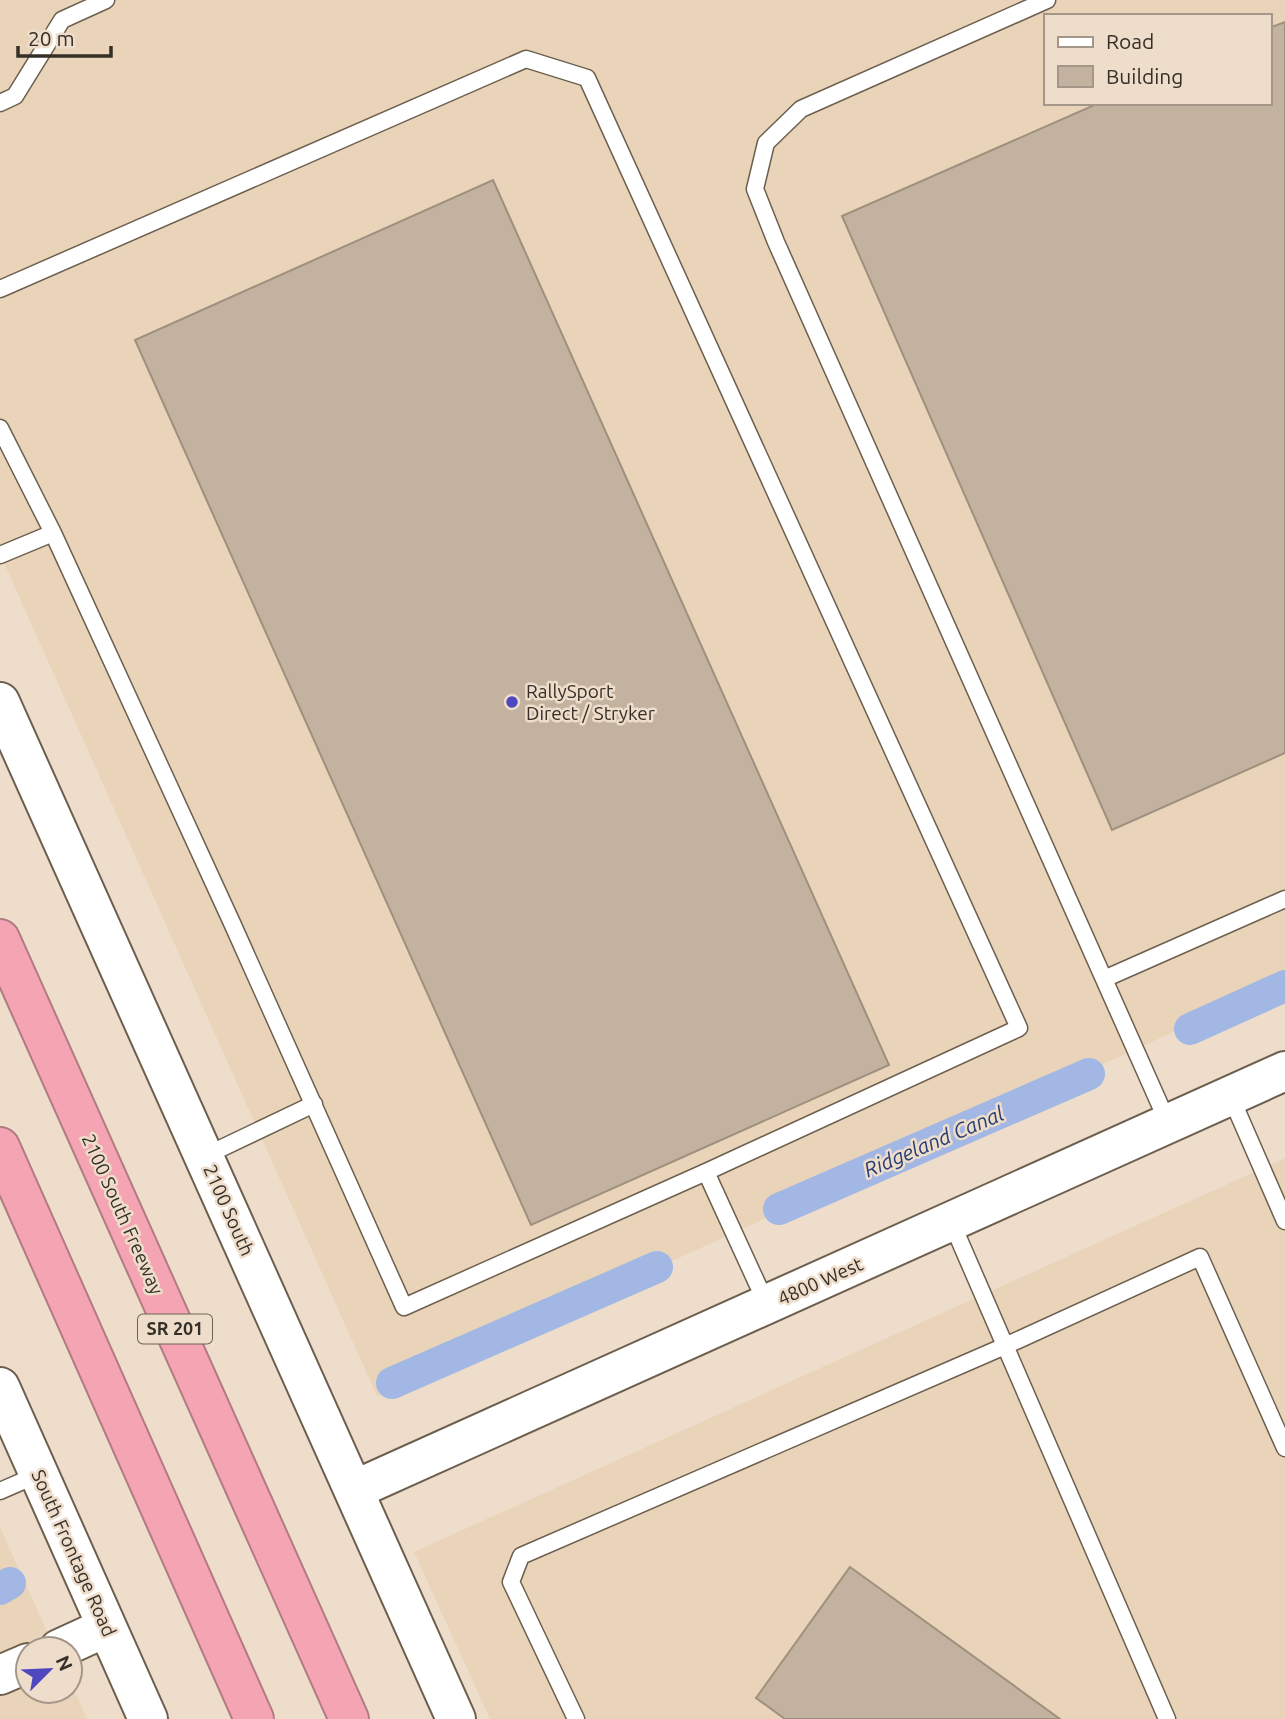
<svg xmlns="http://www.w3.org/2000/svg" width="1285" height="1719" viewBox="0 0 1285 1719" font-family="Ubuntu,sans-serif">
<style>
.built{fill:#e9d4ba;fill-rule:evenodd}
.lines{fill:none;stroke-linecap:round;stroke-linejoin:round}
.canal{stroke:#a2b7e4;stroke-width:32}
.building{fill:#c2b29f;stroke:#9f907e;stroke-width:2}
.service-casing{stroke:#6d5f4e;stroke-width:19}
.tertiary-casing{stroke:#6d5f4e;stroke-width:42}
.motorway-casing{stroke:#b17b82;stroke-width:42}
.service{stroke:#fff;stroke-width:16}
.tertiary{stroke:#fff;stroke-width:38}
.motorway{stroke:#f4a4b3;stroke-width:38}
.poi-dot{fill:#4e47be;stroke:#eeddca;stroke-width:2.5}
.labels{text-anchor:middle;stroke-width:5;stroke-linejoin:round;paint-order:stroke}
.shield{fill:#eeddca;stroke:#6c6358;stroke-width:2}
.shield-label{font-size:18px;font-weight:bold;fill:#352f27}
.poi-label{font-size:19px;fill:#352f27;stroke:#eeddca;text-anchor:start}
.street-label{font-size:19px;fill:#352f27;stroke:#eeddca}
.water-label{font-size:21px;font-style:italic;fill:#253d73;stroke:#eeddca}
</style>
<rect width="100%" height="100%" fill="#eeddca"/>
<path class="built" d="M 0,0 L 1285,0 L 1285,981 L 377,1396 L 0,554 ZM 1045,16 L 1269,16 L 1269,103 L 1045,103 Z
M 1285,1158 L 1285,1719 L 490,1719 L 414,1552 Z
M 0,1527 L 55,1649 L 28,1649 L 28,1691 L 70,1691 L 70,1681 L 87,1719 L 0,1719 Z"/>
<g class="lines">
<path class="canal" d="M 1190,1029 L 1285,986
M 779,1209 L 1089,1074
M 392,1383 L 657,1267
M 0,1589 L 10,1583"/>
</g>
<path class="building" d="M 1285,22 L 1285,753 L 1112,830 L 842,216 L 1099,103 L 1269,103 L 1269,28 Z
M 493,180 L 889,1065 L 531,1225 L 135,340 Z
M 850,1567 L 1060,1719 L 785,1719 L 756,1698 Z"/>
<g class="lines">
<defs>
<path id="service" d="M 1047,0 L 801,109 L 766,143 L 755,189 L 776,242 L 1168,1123
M 0,103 L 15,96 L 62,20 L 106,0
M 0,289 L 526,59 L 587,78 L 1019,1028 L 706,1172 L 404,1307 L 232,923 L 53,533 L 0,428
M 0,555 L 53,533
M 1104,979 L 1285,899
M 1230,1095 L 1285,1221
M 205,1156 L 314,1104
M 706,1172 L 767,1305
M 951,1221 L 1167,1719
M 0,1491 L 39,1474
M 576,1719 L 511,1582 L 521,1556 L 1005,1346 L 1200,1257 L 1285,1448"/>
<path id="tertiary" d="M 0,702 L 456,1719
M 0,1387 L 148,1719
M 354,1490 L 1285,1071
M 59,1649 L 107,1627
M 0,1675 L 28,1663"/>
<path id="motorway" d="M 0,939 L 349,1719
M 0,1147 L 254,1719"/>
</defs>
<use href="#service" class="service-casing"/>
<use href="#tertiary" class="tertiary-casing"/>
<use href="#motorway" class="motorway-casing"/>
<use href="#service" class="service"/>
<use href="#tertiary" class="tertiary"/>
<use href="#motorway" class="motorway"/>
</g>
<circle class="poi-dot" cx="512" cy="702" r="7"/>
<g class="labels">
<rect class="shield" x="138" y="1314.5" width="74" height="29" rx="5"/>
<g class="shield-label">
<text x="175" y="1335">SR 201</text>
</g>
<g class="poi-label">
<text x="526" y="698">RallySport<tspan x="526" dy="22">Direct / Stryker</tspan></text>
</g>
<g class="street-label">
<text transform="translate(229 1210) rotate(66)" y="7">2100 South</text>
<text transform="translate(123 1214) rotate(66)" y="7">2100 South Freeway</text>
<text transform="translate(820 1281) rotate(-24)" y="7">4800 West</text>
<text transform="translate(74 1553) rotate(66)" y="7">South Frontage Road</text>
</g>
<g class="water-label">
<text transform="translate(934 1142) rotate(-23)" y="7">Ridgeland Canal</text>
</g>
</g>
<rect x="1044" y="14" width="228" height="91" fill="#eeddca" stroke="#a49789" stroke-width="2"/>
<rect x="1058" y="37" width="35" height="10" fill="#ffffff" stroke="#a49789" stroke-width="2"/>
<text x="1106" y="49" font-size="21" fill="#352f27">Road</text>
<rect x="1058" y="66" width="35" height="21" fill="#c2b29f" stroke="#a49789" stroke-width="2"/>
<text x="1106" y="84" font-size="21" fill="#352f27">Building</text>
<g transform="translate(49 1670) rotate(66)"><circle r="33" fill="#eeddca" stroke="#a49789" stroke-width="2"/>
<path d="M0-5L12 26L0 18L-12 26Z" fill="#4e47be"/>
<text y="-10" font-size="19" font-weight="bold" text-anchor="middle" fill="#352f27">N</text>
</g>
<path d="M18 46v10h93v-10" fill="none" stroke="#352f27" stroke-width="3.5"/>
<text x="28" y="46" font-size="21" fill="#352f27" stroke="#eeddca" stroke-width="5" paint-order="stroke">20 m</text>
</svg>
